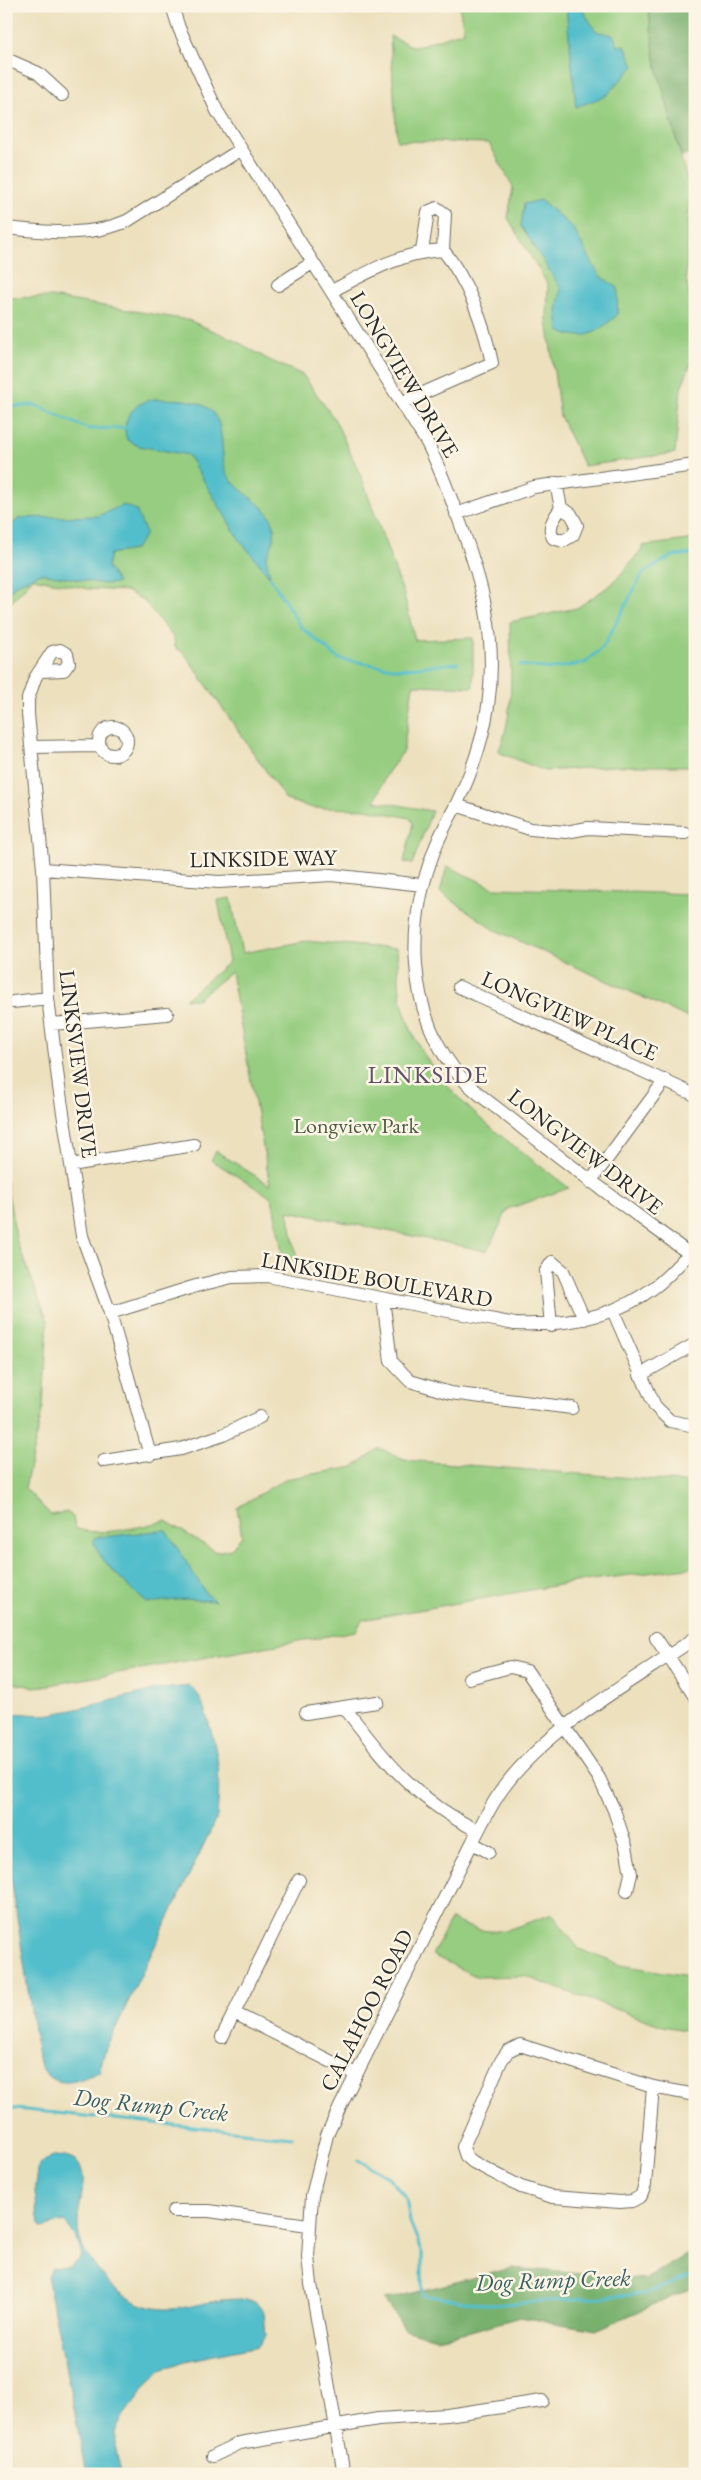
<svg xmlns="http://www.w3.org/2000/svg" width="701" height="2480" viewBox="0 0 701 2480" font-family="'EB Garamond',serif">
<style>
.green{fill:#96cd80;stroke:#607c56}
.forest{fill:#78b06e;stroke:#526e4c}
.water{fill:#52becb;stroke:#3e747b}
.lines{fill:none;stroke-linecap:round;stroke-linejoin:round}
.stream{stroke:#52becb;stroke-width:3}
.minor-casing{stroke:#6f6a5e;stroke-width:14}
.minor{stroke:#fff;stroke-width:12}
.labels{text-anchor:middle;stroke-width:5;stroke-linejoin:round;paint-order:stroke}
.street-label{font-size:22px;fill:#2b2b2b;stroke:#fcf5e5}
.park-label{font-size:22px;fill:#4b5c44;stroke:#fcf5e5}
.water-label{font-size:24px;font-style:italic;fill:#395e63;stroke:#fcf5e5}
.quarter-label{font-size:25px;letter-spacing:1px;fill:#615168;stroke:#fcf5e5}
</style>
<rect width="100%" height="100%" fill="#fcf5e5"/>
<filter id="ink" filterUnits="userSpaceOnUse"><feTurbulence type="fractalNoise" baseFrequency=".02" numOctaves="2"/><feDisplacementMap in="SourceGraphic" scale="10" xChannelSelector="R" yChannelSelector="G"/><feConvolveMatrix kernelMatrix="1 2 1 2 8 2 1 2 1" color-interpolation-filters="sRGB"/></filter>
<filter id="wash" filterUnits="userSpaceOnUse"><feTurbulence type="fractalNoise" baseFrequency=".0096" numOctaves="4" result="noise"/><feDisplacementMap in="SourceGraphic" scale="20" xChannelSelector="R" yChannelSelector="G"/><feGaussianBlur stdDeviation="1.12" result="paint"/><feColorMatrix in="noise" values="0 0 0 0 0 0 0 0 0 0 0 0 0 0 0 0 0 1.4 0 .05"/><feComposite in="paint" operator="in"/></filter>
<g filter="url(#wash)">
<rect width="100%" height="100%" fill="#ece0bd"/>
<path class="green" d="M 459,6 L 648,6 L 655,60 L 690,191 L 686,278 L 695,330 L 695,353 L 681,388 L 675,453 L 584,466 L 560,416 L 547,320 L 548,285 L 508,218 L 513,187 L 489,143 L 397,141 L 390,36 L 414,47 L 464,31 Z
M 51,297 L 188,320 L 233,339 L 269,360 L 303,375 L 335,420 L 361,476 L 404,595 L 415,640 L 473,638 L 473,687 L 413,685 L 403,752 L 386,775 L 375,801 L 432,811 L 412,864 L 404,862 L 413,823 L 410,818 L 365,809 L 313,808 L 286,800 L 185,654 L 175,647 L 174,638 L 143,600 L 126,591 L 89,589 L 33,578 L 6,608 L 6,298 Z
M 695,539 L 695,766 L 614,766 L 545,771 L 498,752 C 516,713 510,664 510,622 L 577,608 L 612,584 L 642,550 L 642,546 Z
M 447,866 L 494,888 L 694,894 L 695,880 L 695,1021 L 495,930 L 440,892 Z
M 231,898 L 242,953 L 306,941 L 397,949 C 399,965 398,982 401,998 C 420,1086 503,1136 569,1188 L 508,1209 L 487,1251 L 288,1211 L 298,1266 L 284,1263 L 272,1198 L 211,1160 L 216,1151 L 270,1185 L 231,972 L 197,999 L 185,999 L 229,962 L 218,900 Z
M 6,1182 L 17,1242 L 48,1321 L 43,1407 L 25,1488 L 51,1515 L 67,1512 L 73,1517 L 75,1528 C 100,1538 140,1526 166,1521 L 216,1552 L 231,1549 L 242,1536 L 237,1508 L 285,1479 L 354,1467 L 379,1448 L 404,1460 L 695,1483 L 695,1567 L 575,1582 L 362,1620 L 356,1631 L 44,1686 L 34,1687 L 6,1682 Z
M 552,1914 L 579,1949 L 620,1965 L 695,1977 L 695,2032 L 663,2026 L 524,1976 L 478,1977 L 432,1955 L 451,1919 C 494,1941 510,1929 552,1914 Z"/>
<path class="forest" d="M 648,6 L 695,6 L 695,154 L 681,156 L 655,60 Z
M 695,2250 L 695,2287 L 596,2330 L 520,2317 L 467,2332 L 436,2338 L 405,2329 L 384,2300 L 512,2268 L 645,2279 Z"/>
<path class="water" d="M 566,6 L 580,6 L 596,31 L 613,35 L 618,46 L 625,45 L 634,66 L 606,96 L 576,107 Z
M 541,200 L 573,228 L 599,275 L 618,288 L 617,315 C 597,333 586,342 559,331 L 557,311 L 561,289 L 521,226 L 524,204 Z
M 153,399 C 180,400 214,396 220,429 C 223,443 222,458 226,472 C 242,503 295,509 266,557 L 270,577 L 239,539 L 188,455 L 139,446 L 127,440 C 120,419 134,403 153,399 Z
M 123,505 L 136,510 L 146,534 L 134,550 L 110,554 L 107,567 L 118,583 L 104,584 L 41,573 L 15,585 L 6,597 L 6,529 L 20,518 L 98,516 Z
M 166,1530 L 207,1595 L 215,1601 L 185,1599 L 147,1603 C 134,1591 91,1555 94,1538 Z
M 190,1686 C 202,1696 203,1706 208,1720 C 220,1760 220,1777 217,1817 L 106,2048 L 99,2072 C 74,2083 54,2091 39,2063 L 12,1884 L 6,1821 L 6,1715 C 21,1711 37,1717 52,1714 C 98,1706 143,1689 190,1686 Z
M 53,2156 C 101,2156 77,2196 78,2226 C 78,2239 84,2251 91,2261 C 115,2295 144,2316 187,2307 C 211,2302 231,2296 255,2301 L 264,2313 L 266,2335 L 258,2346 L 185,2361 L 158,2371 L 124,2415 L 115,2432 L 115,2445 L 121,2474 L 87,2474 L 47,2276 L 51,2268 L 69,2267 L 81,2259 C 84,2249 72,2229 64,2222 L 42,2228 L 39,2225 L 35,2192 L 39,2164 Z"/>
<g class="lines">
<path class="stream" d="M 6,407 L 35,405 L 88,429 L 125,428
M 270,577 L 301,627 L 339,659 L 399,669 L 458,663
M 520,665 L 551,669 L 585,663 L 603,647 L 643,573 L 672,556 L 695,554
M 6,2108 L 292,2137
M 358,2160 L 388,2177 L 406,2198 L 410,2222 L 422,2251 L 422,2295 L 491,2305 L 645,2294 L 695,2274"/>
</g>
</g>
<g filter="url(#ink)">
<g class="lines">
<defs>
<path id="minor" d="M 172,6 L 179,28 L 217,111 L 426,441 C 439,465 448,491 458,517 C 482,581 498,636 488,706 C 483,740 472,772 457,803 C 449,819 440,834 434,851 C 407,922 406,1006 454,1069 C 471,1091 498,1108 520,1126 C 577,1172 636,1214 695,1258
M 6,59 L 38,73 L 62,95
M 6,228 C 47,232 88,238 127,221 L 240,150
M 422,251 L 428,212 L 437,208 L 445,214 L 443,250
M 278,285 L 312,263
M 332,291 C 368,272 402,252 443,250
M 403,402 L 492,363 C 484,324 468,281 443,250
M 556,483 L 561,508 C 554,518 547,527 553,538 L 563,541 L 573,535 L 577,525 L 571,514 L 561,508
M 456,514 L 534,487 L 695,465
M 41,671 L 64,670 L 69,663 L 67,654 L 60,650 L 52,652 L 35,678 L 28,699 L 28,714 L 43,869 L 48,998 L 59,1087 L 82,1236 L 110,1313 L 150,1455
M99 741a14 14 0 1 1 28 0a14 14 0 1 1-28 0Z
M 31,747 L 98,746
M 456,805 L 530,829 L 566,832 L 588,828 L 685,833
M 43,869 L 219,882 L 331,875 L 423,885
M 459,987 L 695,1095
M 13,1002 L 48,998
M 52,1024 L 167,1014
M 71,1165 L 194,1145
M 590,1182 L 665,1080
M 383,1299 L 391,1361 L 410,1381 L 450,1393 L 572,1408
M 613,1311 L 655,1406 L 670,1421 L 695,1426
M 110,1313 L 196,1286 L 232,1277 L 267,1276 L 515,1324 C 565,1326 615,1318 656,1286 C 669,1276 681,1261 694,1249
M 551,1326 L 546,1271 L 552,1262 L 563,1271 L 584,1319
M 640,1375 L 695,1344
M 104,1461 L 181,1449 L 223,1435 L 260,1417
M 656,1638 L 695,1697
M 469,1678 L 510,1667 L 527,1671 L 599,1778 L 614,1810 L 626,1846 L 631,1874 L 627,1891
M 344,1707 L 377,1702
M 306,1713 L 344,1707 C 386,1761 415,1800 478,1831
M 472,1843 L 489,1852
M 299,1880 L 234,2013 L 356,2074
M 222,2037 L 234,2013
M 653,2087 L 645,2185 L 641,2196 L 632,2201 L 620,2202 L 553,2197 L 521,2187 L 473,2162 L 466,2156 L 463,2147 L 501,2061 L 508,2051 L 520,2045 L 653,2087 L 695,2095
M 173,2211 L 209,2211 L 308,2225
M 213,2456 L 240,2443 L 378,2419 L 447,2415 L 542,2401
M 344,2474 L 311,2284 L 308,2257 L 312,2196 L 327,2135 L 340,2107 L 472,1843 C 482,1823 492,1802 506,1784 C 553,1724 633,1681 695,1638"/>
</defs>
<use href="#minor" class="minor-casing"/>
<use href="#minor" class="minor"/>
</g>
</g>
<g class="labels">
<g class="street-label">
<text transform="translate(405 374) rotate(59)" y="8">LONGVIEW DRIVE</text>
<text transform="translate(263 858) rotate(-1)" y="8">LINKSIDE WAY</text>
<text transform="translate(570 1015) rotate(24)" y="8">LONGVIEW PLACE</text>
<text transform="translate(79 1064) rotate(83)" y="8">LINKSVIEW DRIVE</text>
<text transform="translate(586 1151) rotate(38)" y="8">LONGVIEW DRIVE</text>
<text transform="translate(377 1279) rotate(10)" y="8">LINKSIDE BOULEVARD</text>
<text transform="translate(366 2010) rotate(-63)" y="8">CALAHOO ROAD</text>
</g>
<g class="park-label">
<text x="356" y="1133">Longview Park</text>
</g>
<g class="water-label">
<text transform="translate(151 2105) rotate(6)" y="8">Dog Rump Creek</text>
<text transform="translate(553 2280) rotate(-2)" y="8">Dog Rump Creek</text>
</g>
<g class="quarter-label">
<text x="428" y="1083">LINKSIDE</text>
</g>
</g>
<rect width="701" height="2480" fill="none" stroke="#fcf5e5" stroke-width="25"/>
</svg>
